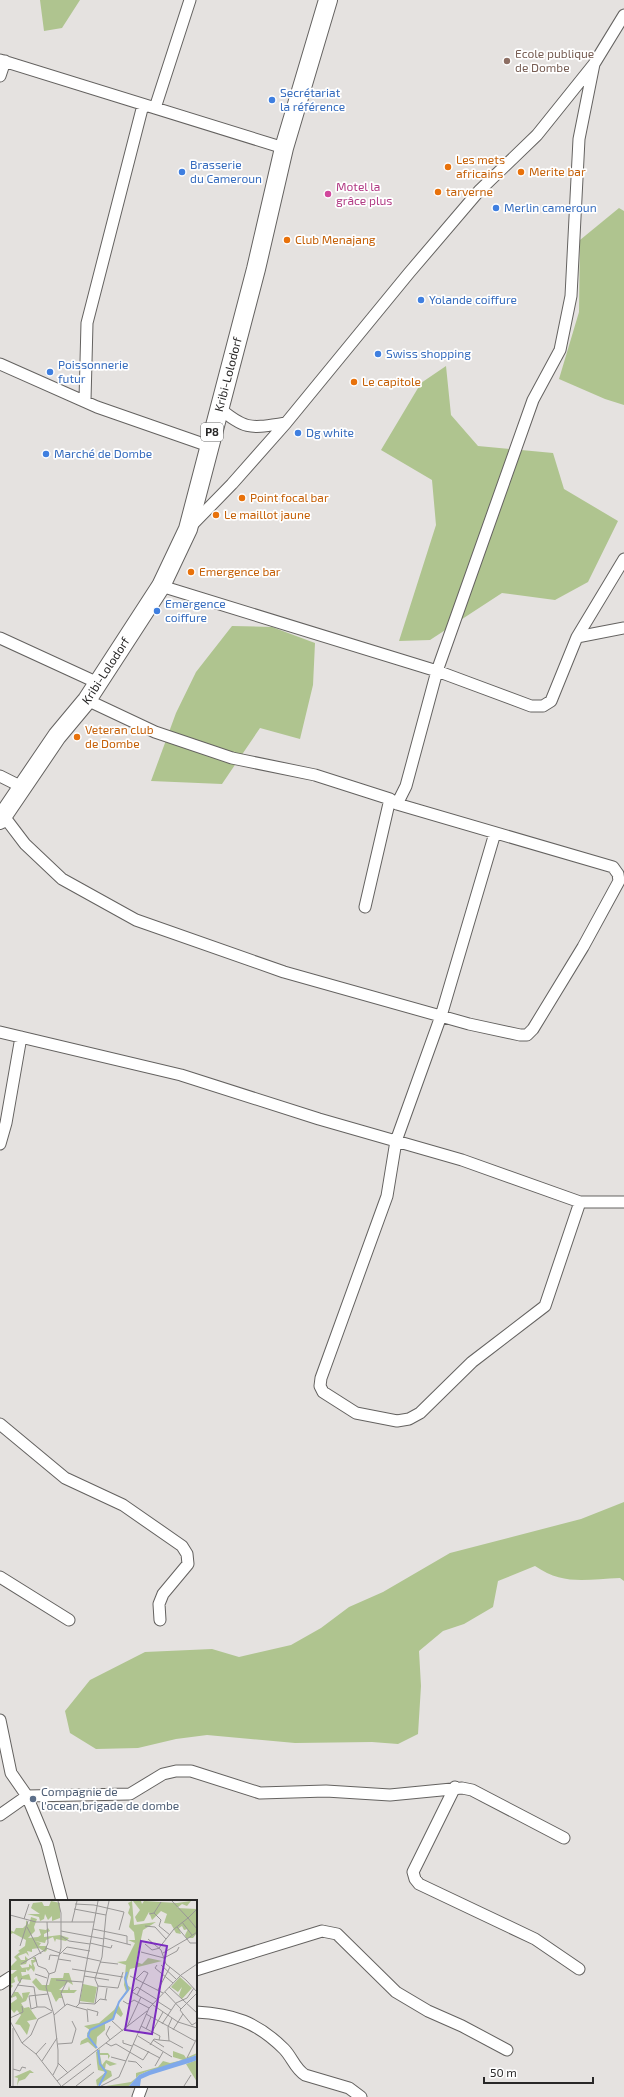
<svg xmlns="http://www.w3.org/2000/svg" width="624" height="2097" viewBox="0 0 624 2097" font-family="'Exo 2',sans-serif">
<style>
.green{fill:#afc48f}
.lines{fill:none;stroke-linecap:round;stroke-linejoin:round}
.minor-casing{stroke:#646260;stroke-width:13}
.primary-casing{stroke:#646260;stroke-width:20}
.minor{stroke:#fff;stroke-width:11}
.primary{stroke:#fff;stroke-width:18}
.education-dot{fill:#8d6e63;stroke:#fff;stroke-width:1.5}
.shop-dot{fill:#3f7fe0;stroke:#fff;stroke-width:1.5}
.food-dot{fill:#e8710a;stroke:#fff;stroke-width:1.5}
.hotel-dot{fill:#d1479c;stroke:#fff;stroke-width:1.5}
.service-dot{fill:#5c6f8a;stroke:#fff;stroke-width:1.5}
.labels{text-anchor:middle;stroke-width:3.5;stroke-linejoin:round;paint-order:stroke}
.shield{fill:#fff;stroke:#686868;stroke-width:1}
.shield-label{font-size:11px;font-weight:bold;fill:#282727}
.education-label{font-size:12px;fill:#785e54;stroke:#fff;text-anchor:start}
.shop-label{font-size:12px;fill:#366cbe;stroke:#fff;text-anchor:start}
.food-label{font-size:12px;fill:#c56008;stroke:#fff;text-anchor:start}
.hotel-label{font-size:12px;fill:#b23c85;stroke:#fff;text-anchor:start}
.street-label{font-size:12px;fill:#282727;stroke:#fff}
.service-label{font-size:12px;fill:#4e5e75;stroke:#fff;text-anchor:start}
.inset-river{fill:none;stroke:#7fa8ea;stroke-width:2}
.inset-road{fill:none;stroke:#999796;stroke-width:1}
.view{fill:#7b2cbf;fill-opacity:0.15;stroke:#7b2cbf;stroke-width:2}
.inset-edge{fill:none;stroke:#282727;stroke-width:2}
</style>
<rect width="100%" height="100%" fill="#e5e2e0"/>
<path class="green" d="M 40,0 L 80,0 L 62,28 L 44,31 Z
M 619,208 L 624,211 L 624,405 L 605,399 L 559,379 L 579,312 L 580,240 Z
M 446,366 L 451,415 L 478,446 L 553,453 L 564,489 L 618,521 L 588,582 L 555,600 L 502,593 L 430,640 L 399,641 L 436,525 L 432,480 L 381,450 L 421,383 Z
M 232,626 L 272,627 L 315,643 L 313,685 L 300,739 L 260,728 L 222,784 L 151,781 L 176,713 L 196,672 Z
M 624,1502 L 624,1581 L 620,1578 C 587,1579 564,1586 535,1566 L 498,1581 L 493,1607 L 464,1624 L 443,1631 L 419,1651 L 421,1686 L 418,1734 L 398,1744 L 372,1742 L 295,1743 L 207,1735 L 176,1739 L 138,1748 L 96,1749 L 70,1733 L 65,1711 L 90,1680 L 145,1652 L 212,1649 L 239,1657 L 291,1645 L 321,1628 L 349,1607 L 383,1592 L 450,1553 L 581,1519 Z"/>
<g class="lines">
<defs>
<path id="minor" d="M 0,60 L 284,148
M 0,76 L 5,61
M 155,108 L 190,0
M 0,364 L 97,407 L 209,446
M 85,400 L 87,323 L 143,105
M 218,407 C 246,431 251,428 286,423
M 191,526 L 232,484 L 286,423 L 409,273 L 479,191 L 537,135 L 594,64 L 624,15
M 161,586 L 437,671 L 531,706 L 543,706 L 551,701 L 577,637 L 624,628
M 577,637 L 624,559
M 0,638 L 98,683
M 0,776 L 22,787
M 397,804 L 406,786 L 437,671 L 533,400 L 560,350 L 571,296 L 579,139 L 594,64
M 3,815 L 25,844 L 62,879 L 136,920 L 284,972 L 469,1024 L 520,1035 L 527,1035 L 533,1029 L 583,947 L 619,881 L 618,874 L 613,867 L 397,804 L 390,799 L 315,775 L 232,758 L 155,732 L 87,700
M 495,833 L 441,1016 L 396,1141 L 387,1196 L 321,1378 L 320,1386 L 323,1392 L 356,1413 L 397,1421 L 409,1419 L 420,1413 L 472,1362 L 545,1306 L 580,1202
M 365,907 L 390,799
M 0,1032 L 181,1075 L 319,1119 L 462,1160 L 580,1202 L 624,1202
M 0,1144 L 6,1123 L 21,1037
M 0,1424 L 65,1478 L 123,1505 L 182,1546 L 187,1554 L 188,1564 L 163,1594 L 159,1604 L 160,1620
M 0,1577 L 69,1620
M 0,1720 L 11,1773 L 27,1796 L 47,1844 L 62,1901
M 455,1787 L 413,1872 L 415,1879 L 419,1884 L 535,1939 L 579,1969
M 0,1815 L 27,1796 L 130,1794 L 163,1774 L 176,1771 L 191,1771 L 260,1793 L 326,1791 L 390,1795 L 462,1788 L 472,1790 L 564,1838
M 196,1970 L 322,1931 L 337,1934 L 396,1992 L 428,2011 L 462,2026 L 507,2050
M 0,1984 L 11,1977
M 196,2012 C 233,2014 257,2022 284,2049 C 292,2057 295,2069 305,2075 L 349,2088 L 361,2097
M 138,2097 L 142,2086"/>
<g id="primary">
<path id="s1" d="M 0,820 L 57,736 L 87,700 L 161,586 L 188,529 L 256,269 L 284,148 L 328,0"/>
</g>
</defs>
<use href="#minor" class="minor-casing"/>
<use href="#primary" class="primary-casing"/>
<use href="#minor" class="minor"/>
<use href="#primary" class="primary"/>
</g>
<circle class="education-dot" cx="507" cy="61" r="4"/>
<g class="shop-dot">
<circle cx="272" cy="100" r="4"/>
<circle cx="182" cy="172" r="4"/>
<circle cx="496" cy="208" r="4"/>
<circle cx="421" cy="300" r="4"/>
<circle cx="378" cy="354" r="4"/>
<circle cx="50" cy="372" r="4"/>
<circle cx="298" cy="433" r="4"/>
<circle cx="46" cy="454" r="4"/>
<circle cx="157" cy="611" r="4"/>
</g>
<g class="food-dot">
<circle cx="448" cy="167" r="4"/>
<circle cx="521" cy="172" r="4"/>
<circle cx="438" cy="192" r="4"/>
<circle cx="287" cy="240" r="4"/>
<circle cx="354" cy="382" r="4"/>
<circle cx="242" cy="498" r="4"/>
<circle cx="216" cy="515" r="4"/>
<circle cx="191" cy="572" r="4"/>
<circle cx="77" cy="737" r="4"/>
</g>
<circle class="hotel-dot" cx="328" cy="194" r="4"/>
<circle class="service-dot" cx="33" cy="1799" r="4"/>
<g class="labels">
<rect class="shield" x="201" y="423" width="22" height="18" rx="3"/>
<g class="shield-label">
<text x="212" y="436">P8</text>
</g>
<g class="education-label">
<text x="515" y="58">Ecole publique<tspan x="515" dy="14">de Dombe</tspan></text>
</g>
<g class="shop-label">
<text x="280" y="97">Secrétariat<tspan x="280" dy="14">la référence</tspan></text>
<text x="190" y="169">Brasserie<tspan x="190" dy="14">du Cameroun</tspan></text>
<text x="504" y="212">Merlin cameroun</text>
<text x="429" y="304">Yolande coiffure</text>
<text x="386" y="358">Swiss shopping</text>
<text x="58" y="369">Poissonnerie<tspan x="58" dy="14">futur</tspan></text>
<text x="306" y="437">Dg white</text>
<text x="54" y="458">Marché de Dombe</text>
<text x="165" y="608">Emergence<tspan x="165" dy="14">coiffure</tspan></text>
</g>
<g class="food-label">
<text x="456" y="164">Les mets<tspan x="456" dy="14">africains</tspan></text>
<text x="529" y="176">Merite bar</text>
<text x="446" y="196">tarverne</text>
<text x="295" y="244">Club Menajang</text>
<text x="362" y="386">Le capitole</text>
<text x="250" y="502">Point focal bar</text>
<text x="224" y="519">Le maillot jaune</text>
<text x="199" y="576">Emergence bar</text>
<text x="85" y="734">Veteran club<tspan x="85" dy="14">de Dombe</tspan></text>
</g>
<g class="hotel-label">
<text x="336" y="191">Motel la<tspan x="336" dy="14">grâce plus</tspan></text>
</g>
<g class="street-label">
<text dy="4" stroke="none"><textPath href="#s1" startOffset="507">Kribi-Lolodorf</textPath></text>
<text dy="4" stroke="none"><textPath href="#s1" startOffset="183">Kribi-Lolodorf</textPath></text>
</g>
<g class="service-label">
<text x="41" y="1796">Compagnie de<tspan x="41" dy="14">l'ocean,brigade de dombe</tspan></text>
</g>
</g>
<g transform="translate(10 1900)">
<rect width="187" height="187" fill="#e5e2e0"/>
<path d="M 41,1 L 50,3 L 50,18 L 42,21 L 42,16 L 38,20 L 35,14 L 34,19 L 30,21 L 29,17 L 17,14 L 30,14 L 21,8 L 23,3 L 32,2 L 34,6 L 39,6 ZM 122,1 L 124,25 L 146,22 L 133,30 L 126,62 L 132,64 L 138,58 L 152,61 L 120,69 L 116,84 L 121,88 L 108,104 L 113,114 L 111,117 L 105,112 L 104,119 L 95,124 L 95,130 L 87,137 L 86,149 L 78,142 L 70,145 L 71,141 L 78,137 L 77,133 L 80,130 L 74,126 L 89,123 L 104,110 L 116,91 L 114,85 L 116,65 L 107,62 L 116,61 L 125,43 L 118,40 L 125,40 L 124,32 L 119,27 L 121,17 L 118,13 L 120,7 L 118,3 ZM 123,1 L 131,1 L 132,4 L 134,1 L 167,3 L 181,1 L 177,6 L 172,4 L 167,8 L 187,9 L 187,33 L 183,38 L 176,38 L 175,35 L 178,29 L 174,30 L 172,26 L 169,28 L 171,34 L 166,33 L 161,24 L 154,23 L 157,14 L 151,11 L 142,20 L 139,12 L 134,21 L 127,22 L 125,17 L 130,10 ZM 21,17 L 27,19 L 24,27 L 25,31 L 18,38 L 28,37 L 31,35 L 29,29 L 36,30 L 38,28 L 40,31 L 34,34 L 34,37 L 50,35 L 59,38 L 56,41 L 46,39 L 45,42 L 43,37 L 36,40 L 35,43 L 25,41 L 31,43 L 29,46 L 37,46 L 37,50 L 35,52 L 29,48 L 22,49 L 22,52 L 17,51 L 19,56 L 16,53 L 8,56 L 11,60 L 15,60 L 15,56 L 18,59 L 16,64 L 10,65 L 12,68 L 19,67 L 19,64 L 22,66 L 21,60 L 25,60 L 22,58 L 25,57 L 27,61 L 23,63 L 25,68 L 24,72 L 21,68 L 18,71 L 16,69 L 16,72 L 11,72 L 12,76 L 19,74 L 21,80 L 11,79 L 11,83 L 8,81 L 7,76 L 4,78 L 5,82 L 1,84 L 3,86 L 0,89 L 0,73 L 2,74 L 7,70 L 1,70 L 0,67 L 7,60 L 4,57 L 10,52 L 8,51 L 15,46 L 16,40 L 3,33 L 1,34 L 0,30 L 4,32 L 6,28 L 13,28 L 16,25 L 16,20 L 19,25 ZM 54,73 L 59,73 L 63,85 L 58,82 L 49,90 L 58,90 L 59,86 L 60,90 L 67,90 L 64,93 L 51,93 L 52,98 L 49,98 L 46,102 L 41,92 L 29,90 L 22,82 L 26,78 L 32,85 L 39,85 L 41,78 L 53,78 ZM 170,77 L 182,88 L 172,99 L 169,95 L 172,87 L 168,92 L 161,87 ZM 73,84 L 87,87 L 84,103 L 70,101 ZM 4,92 L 8,92 L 13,99 L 12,93 L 20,92 L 16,101 L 11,103 L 14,108 L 19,107 L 27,119 L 17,121 L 20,125 L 17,135 L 10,125 L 5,124 L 11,115 L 7,110 L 4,113 L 0,108 L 0,104 L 7,99 L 6,96 L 1,98 ZM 90,149 L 90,153 L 98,153 L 100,156 L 98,159 L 98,155 L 90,155 L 92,165 L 96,160 L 107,164 L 100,166 L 96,163 L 95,169 L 101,171 L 102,176 L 87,186 L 86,180 L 96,172 L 88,170 L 87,163 L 86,152 ZM 163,151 L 174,155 L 176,158 L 187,153 L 187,155 L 150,169 L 138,171 L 129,175 L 119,186 L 96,186 L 121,182 L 126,178 L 126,173 L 148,167 L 153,161 L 160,163 L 173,160 L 163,157 ZM 187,160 L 187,182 L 176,164 ZM 20,170 L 24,173 L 20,173 L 15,179 L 9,181 L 7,186 L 8,178 L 4,177 Z" fill="#afc48f"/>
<path d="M 187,155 L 187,160 L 182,162 L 140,175 L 131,179 L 130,186 L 119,186 L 129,175 L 138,171 Z" fill="#7fa8ea"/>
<path class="inset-river" d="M 87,148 L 78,136 L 80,130 L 103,119 L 109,102 L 118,90 L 115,78 L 117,72M 88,150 L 90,164 L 96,172 L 89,186"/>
<path class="inset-road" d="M 162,1 L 178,18 L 187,9M 65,4 L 84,5 L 114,12 L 109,30M 64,9 L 96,15 L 99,1M 144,13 L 151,20 L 149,26 L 160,35M 139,14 L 144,13 L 151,2M 0,15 L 26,22 L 84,22M 14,19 L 19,4M 62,22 L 67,1M 172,22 L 182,35M 135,26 L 145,27 L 156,39M 17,27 L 31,54M 167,27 L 177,39 L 187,32M 83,29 L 117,36 L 117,44M 51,31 L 94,39M 51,36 L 59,41 L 80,44M 94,38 L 121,45M 138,39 L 151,50 L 156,64 L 176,80 L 187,92M 80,43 L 101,48 L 102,45M 135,44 L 142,50 L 150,48M 10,46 L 18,21M 36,48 L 50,53M 149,48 L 164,29 L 178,18 L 187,29M 131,52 L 154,58 L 167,51 L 169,47M 53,53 L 90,61M 153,53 L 177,39 L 180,43 L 187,43M 49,55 L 57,47 L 80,51M 25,57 L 28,66 L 36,69 L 39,74M 48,59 L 61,61M 39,60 L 40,55 L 49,56M 90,62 L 108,64M 11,64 L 35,50 L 38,43 L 37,22M 147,65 L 145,68 L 163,83M 151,65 L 166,79M 62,69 L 113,77M 25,74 L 37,78M 39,74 L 36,87 L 44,115 L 48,150 L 48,165 L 43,175M 39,74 L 45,72 L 51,48 L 51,13 L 48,1M 74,76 L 99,80M 120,76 L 153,93M 126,79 L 134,71 L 138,73 L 127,95M 46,80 L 73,82M 7,85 L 24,87 L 27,107 L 35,107 L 42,111M 88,86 L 108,88 L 113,72M 159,87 L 187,113M 148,90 L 160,67M 155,92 L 171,109M 187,93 L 170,110 L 173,114 L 168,122 L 187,128M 0,99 L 12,78M 95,100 L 97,88M 113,101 L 118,104 L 124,100 L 139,108M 147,101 L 161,110M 69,103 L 85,104 L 88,86 L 85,79 L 92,57 L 96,15M 85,104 L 90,99 L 97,100M 143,104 L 122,92 L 127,87 L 148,100M 143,105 L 168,122 L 163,130M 55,106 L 51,93 L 57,81M 27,107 L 21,109 L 19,96 L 38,94M 66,107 L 77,110 L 78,122M 77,109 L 88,112 L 87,116M 136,114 L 185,141M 173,114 L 182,125 L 187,122M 44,115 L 57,104 L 66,107 L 69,104 L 88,1M 0,118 L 13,112 L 12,106M 0,121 L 12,143 L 26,154 L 51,186M 102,121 L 113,131M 152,124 L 166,103 L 177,98 L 184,88M 131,126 L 150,136 L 149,140 L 160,141 L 173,148M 117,127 L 131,97M 136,129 L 141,117M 142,132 L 153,112M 128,136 L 162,157M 100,140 L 96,134 L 100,126M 113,140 L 113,143 L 122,146M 143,140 L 154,147M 159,141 L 158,127 L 162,118M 12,143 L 21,135 L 28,119 L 42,112M 96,143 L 101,146 L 106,144 L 133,160 L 139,151M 48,144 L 62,143 L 66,129 L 62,121M 123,144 L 150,158M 140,145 L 144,139 L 149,140M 26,154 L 36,143M 101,157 L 116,161M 177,158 L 187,138M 32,161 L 47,138M 118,161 L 126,162 L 132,168M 48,163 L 58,173M 145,166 L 153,152M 3,169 L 10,171 L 12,167 L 16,168M 47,181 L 137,111M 3,186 L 3,128M 52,186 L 81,164M 66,186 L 84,172M 91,186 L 109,177 L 139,108 L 171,75 L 187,64M 174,186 L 181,175"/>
<path class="view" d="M 131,41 L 157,46 L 142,134 L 115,130 Z"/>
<rect width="187" height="187" class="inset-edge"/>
</g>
<path d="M484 2077v6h109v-6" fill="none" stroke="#282727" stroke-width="2"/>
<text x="490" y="2077" font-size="12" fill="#282727" stroke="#ffffff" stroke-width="3" paint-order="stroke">50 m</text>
</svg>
